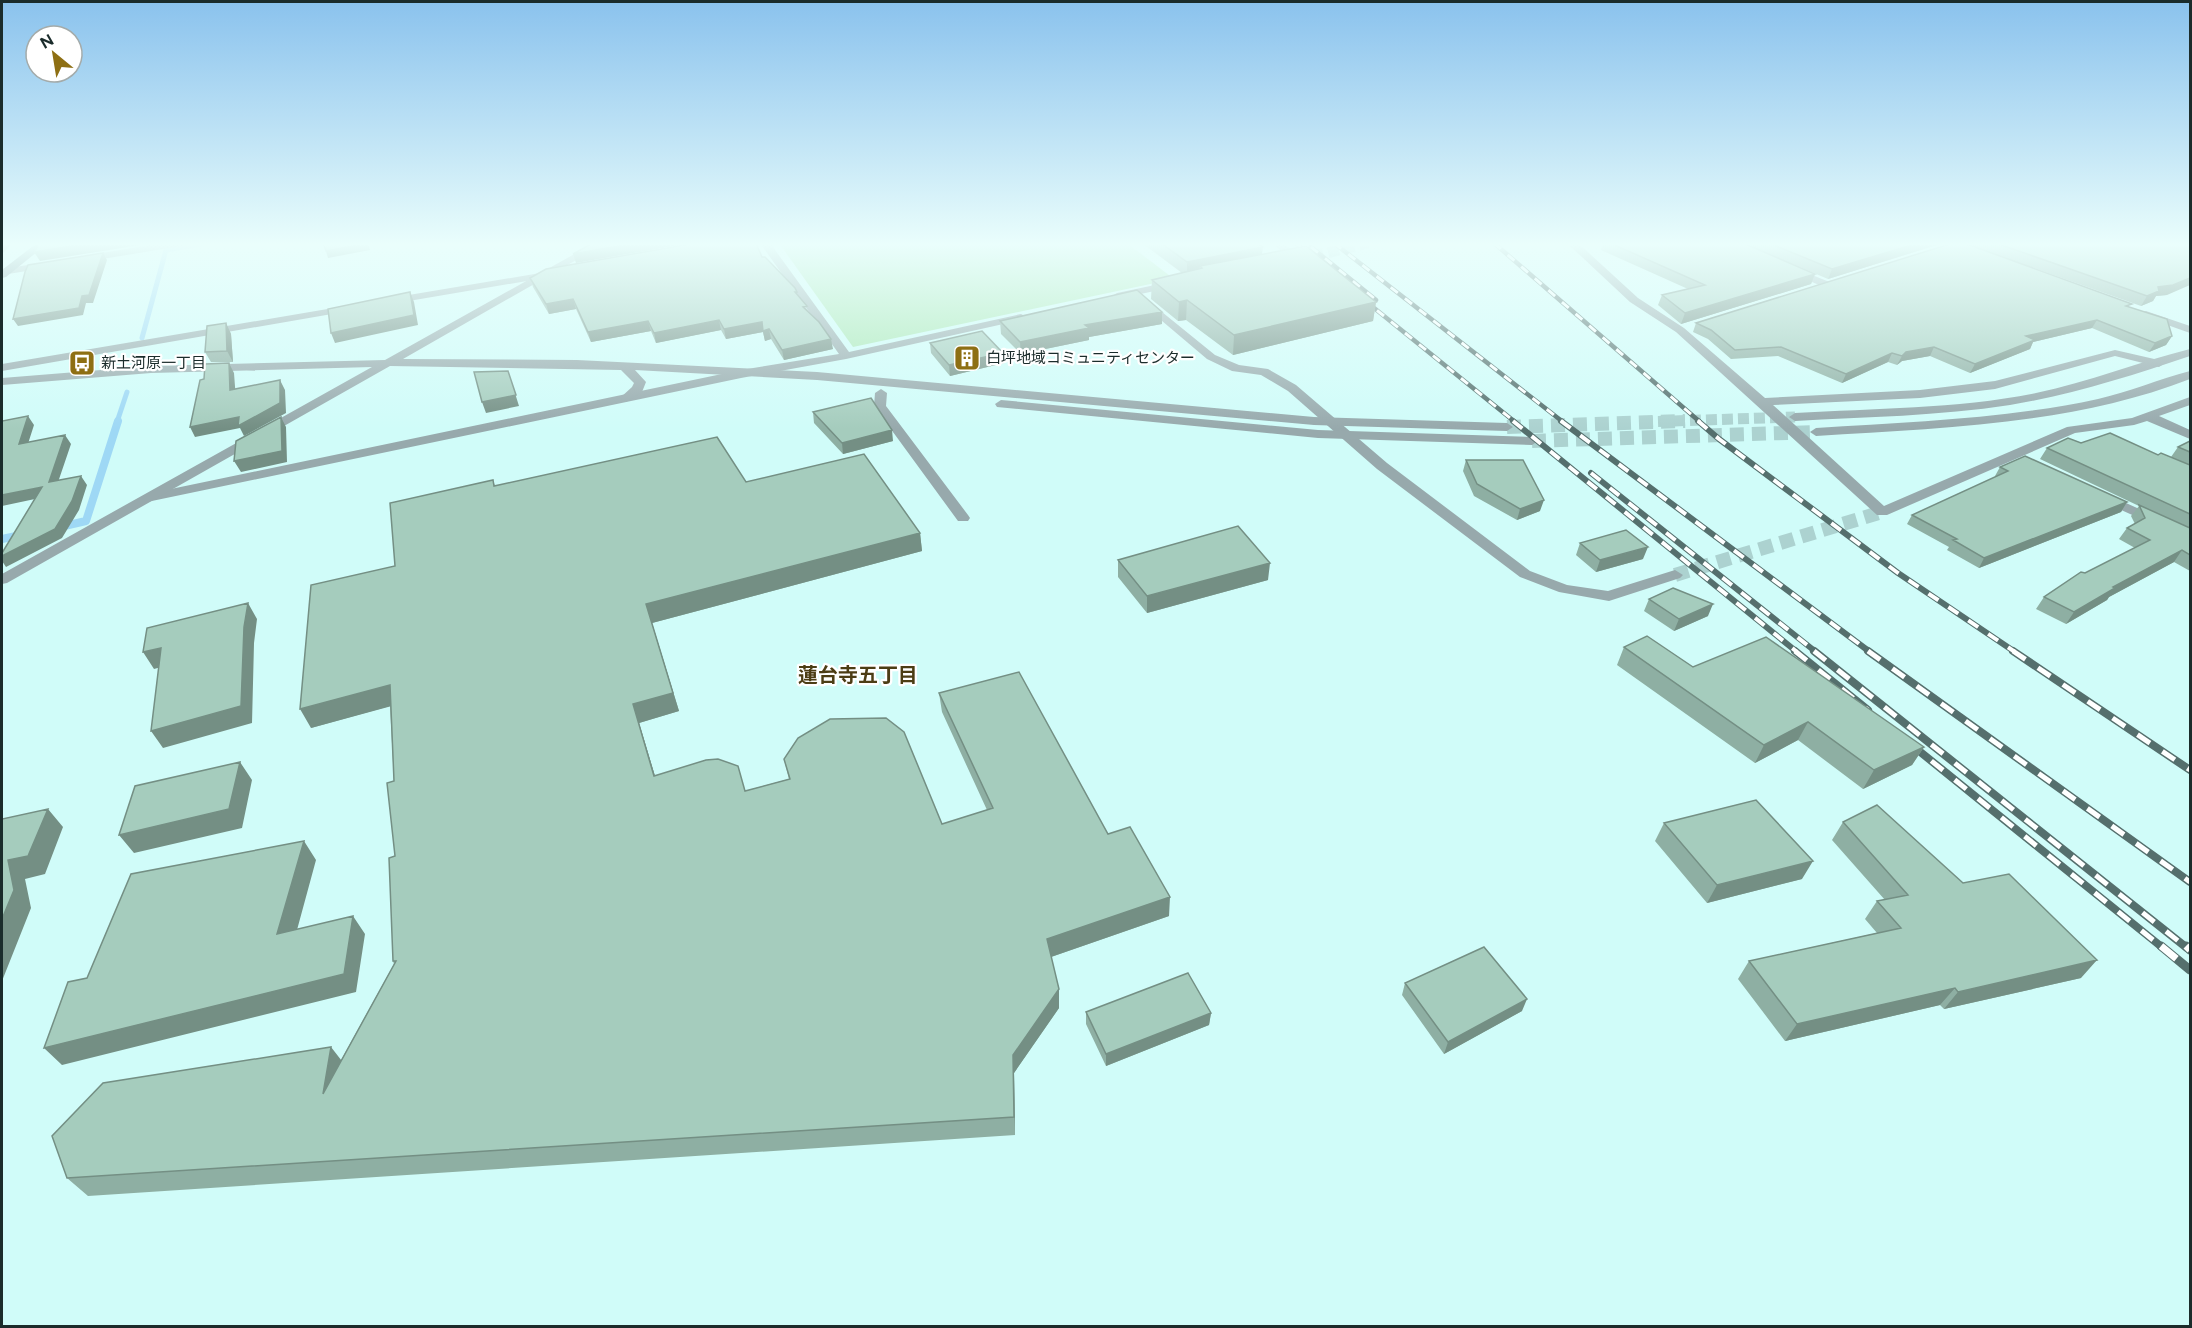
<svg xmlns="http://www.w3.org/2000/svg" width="2192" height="1328" viewBox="0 0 2192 1328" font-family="Figtree,'Noto Sans JP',sans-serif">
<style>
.green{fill:#aae7b4}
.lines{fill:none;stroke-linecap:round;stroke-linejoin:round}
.stream-far1{stroke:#9ed8f5;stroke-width:5}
.stream{stroke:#9ed8f5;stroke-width:8}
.minor-tunnel-far1{stroke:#acd2d0;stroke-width:11;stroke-dasharray:11 5;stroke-linecap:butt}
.minor-tunnel{stroke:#acd2d0;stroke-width:14;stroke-dasharray:14 8;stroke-linecap:butt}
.tertiary-tunnel-far1{stroke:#acd2d0;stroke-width:11;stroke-dasharray:11 5;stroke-linecap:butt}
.tertiary-tunnel{stroke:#acd2d0;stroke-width:14;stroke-dasharray:14 8;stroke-linecap:butt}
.minor{fill:#97a9ac;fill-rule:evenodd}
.tertiary{fill:#97a9ac;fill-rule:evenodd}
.secondary{fill:#6b858a;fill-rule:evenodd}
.rail-far3-casing{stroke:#556f6d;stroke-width:4.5}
.rail-far2-casing{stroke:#556f6d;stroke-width:6}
.rail-far1-casing{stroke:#556f6d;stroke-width:8}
.rail-casing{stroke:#556f6d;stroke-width:9}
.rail-far3{stroke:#fff;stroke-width:3;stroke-dasharray:9;stroke-linecap:butt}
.rail-far2{stroke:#fff;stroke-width:4;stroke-dasharray:12;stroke-linecap:butt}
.rail-far1{stroke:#fff;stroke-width:5;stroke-dasharray:15;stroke-linecap:butt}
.rail{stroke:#fff;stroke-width:7;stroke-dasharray:20;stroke-linecap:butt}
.wall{fill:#8eafa3}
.shaded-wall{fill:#748f84}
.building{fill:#a5ccbd;stroke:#748f84;stroke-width:1.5}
.labels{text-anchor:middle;stroke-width:4.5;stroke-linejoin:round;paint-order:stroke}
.far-poi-label{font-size:15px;fill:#1b2c2b;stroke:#fff;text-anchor:start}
.neighbourhood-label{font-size:20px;font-weight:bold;fill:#4c3d15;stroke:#fff}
</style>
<rect width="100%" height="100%" fill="#d0fcf9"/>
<path class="green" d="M 779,243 L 1127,243 L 1174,279 L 853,347 Z"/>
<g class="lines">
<path class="stream-far1" d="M 142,338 L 166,250 L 201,244
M 117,422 L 127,392"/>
<path class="stream" d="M 60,527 L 86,521 L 118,421
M 2,539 L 21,535"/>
<path class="minor-tunnel-far1" d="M 1297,260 L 1368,243"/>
<path class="minor-tunnel" d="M 1675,575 L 1882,512"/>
<path class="tertiary-tunnel-far1" d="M 1642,422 L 1795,417"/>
<path class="tertiary-tunnel" d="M 1507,427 L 1685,421
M 1532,441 L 1816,432"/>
<path class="minor" d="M 163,243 L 186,243 L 181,246 L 84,262 L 79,259 L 84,256 Z
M 760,243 L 770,243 L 849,352 L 1021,314 L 1027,317 L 1021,320 L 846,359 L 741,378 L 147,502 L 140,498 L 147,494 L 741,370 L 839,354 Z
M 1273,243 L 1284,243 L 1302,260 L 1293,262 Z
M 1567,243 L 1578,243 L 1638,298 L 1684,328 L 1765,398 L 1920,390 L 1995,381 L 2115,350 L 2163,361 L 2165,363 L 2159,367 L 2115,356 L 1995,389 L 1920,398 L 1773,405 L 1884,506 L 2067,427 L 2132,418 L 2190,397 L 2190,405 L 2159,416 L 2190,430 L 2190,439 L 2147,421 L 2134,425 L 2075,433 L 1887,515 L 1877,515 L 1676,332 L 1630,302 Z
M 47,262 L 52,265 L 51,267 L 2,275 L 2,269 Z
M 1792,267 L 1832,283 L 1833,285 L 1824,287 L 1788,272 L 1788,268 Z
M 552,271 L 556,272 L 556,276 L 391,304 L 386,301 L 391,298 Z
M 1174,281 L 1179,284 L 1178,286 L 1117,299 L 1112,296 L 1117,293 Z
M 1146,299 L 1215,355 L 1239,365 L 1268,369 L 1296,385 L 1387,463 L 1530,571 L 1567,585 L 1608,591 L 1675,570 L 1683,575 L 1680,578 L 1609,601 L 1559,592 L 1520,577 L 1377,469 L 1288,391 L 1261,375 L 1232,371 L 1207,359 L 1142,304 L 1141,302 Z
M 351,305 L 356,308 L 355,310 L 2,371 L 2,364 Z
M 881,389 L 887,393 L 886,406 L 968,515 L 970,518 L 968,521 L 958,521 L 874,406 L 875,393 Z
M 2104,493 L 2190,532 L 2190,541 L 2099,500 L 2097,497 Z"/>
<path class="tertiary" d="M 594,243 L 606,243 L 403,359 L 577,360 L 817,372 L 1314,417 L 1507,423 L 1513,427 L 1507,431 L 1314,425 L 817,380 L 635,370 L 646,382 L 642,392 L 626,402 L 620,398 L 632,387 L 634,383 L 621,370 L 390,366 L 7,583 L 2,584 L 2,574 L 372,367 L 151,373 L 2,385 L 2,378 L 151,366 L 385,360 Z
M 2146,311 L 2190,326 L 2190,333 L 2142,316 L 2142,312 Z
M 2190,349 L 2190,356 C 2131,376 2071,395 2010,405 C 1939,416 1866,417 1795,421 L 1789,417 L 1795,413 C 1875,408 1957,409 2036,393 C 2089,382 2138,362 2190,349 Z
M 2190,371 L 2190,379 C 2072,425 1941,428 1816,436 L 1810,432 L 1816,428 C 1910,422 2006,419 2098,399 C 2129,392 2159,379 2190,371 Z
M 1001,400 L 1318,430 L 1532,437 L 1538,441 L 1532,445 L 1318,438 L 997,407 L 995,404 Z"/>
<path class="secondary" d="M 37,243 L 48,243 L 6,277 L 2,278 L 2,270 Z"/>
<defs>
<path id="rail-far3" d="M 1296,243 L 1315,259
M 1334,243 L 1563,422
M 1494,243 L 1700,422
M 1311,247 L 1376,300
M 1363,299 L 1515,422"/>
<path id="rail-far2" d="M 1513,421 L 1797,652
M 1561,421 L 1870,652
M 1698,421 L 1719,439 L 1898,573 L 2015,652
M 1591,473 L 1816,652"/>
<path id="rail-far1" d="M 1795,651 L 1868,710
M 1814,651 L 2187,948
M 1868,651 L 2190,882
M 2013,651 L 2190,770
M 1908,742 L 2163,948"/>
<path id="rail" d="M 2161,946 L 2190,970
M 2186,946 L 2190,950"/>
</defs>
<use href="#rail-far3" class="rail-far3-casing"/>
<use href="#rail-far2" class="rail-far2-casing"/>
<use href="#rail-far1" class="rail-far1-casing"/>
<use href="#rail" class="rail-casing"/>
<use href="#rail-far3" class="rail-far3"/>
<use href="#rail-far2" class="rail-far2"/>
<use href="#rail-far1" class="rail-far1"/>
<use href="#rail" class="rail"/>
</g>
<path class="wall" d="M 1142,243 L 1256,243 L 1262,255 L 1376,302 L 1373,321 L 1233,355 L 1186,320 L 1178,321 L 1151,299 L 1152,280 L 1182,273 Z
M 1603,243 L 1743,243 L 1815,274 L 1811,284 L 1681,324 L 1658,305 L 1662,295 L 1688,289 L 1601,250 Z
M 1743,243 L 1943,243 L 1828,279 Z
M 1969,243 L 2190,243 L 2167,295 L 2156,296 L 2153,301 L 2141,306 L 1969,245 Z
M 762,257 L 798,296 L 833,349 L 784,360 L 771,339 L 765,341 L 763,332 L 726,339 L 721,330 L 656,343 L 651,331 L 591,342 L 576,309 L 549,314 L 533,287 L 530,278 Z
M 2130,307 L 2172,336 L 2166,345 L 2149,352 L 2092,328 L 2033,342 L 2030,349 L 1970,373 L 1930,356 L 1902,361 L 1897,365 L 1888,362 L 1842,383 L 1778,356 L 1731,359 L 1708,339 L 1693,332 L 1696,323 Z
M 1000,321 L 1162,324 L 1089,337 L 1089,340 L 1021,354 L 1001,334 Z
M 226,323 L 231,334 L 233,362 L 211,362 L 205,352 Z
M 930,343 L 1003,353 L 1004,363 L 950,376 L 931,353 Z
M 813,412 L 893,441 L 843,454 L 814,423 Z
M 2190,441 L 2190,571 L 2174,562 L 2109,597 L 2107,600 L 2066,624 L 2036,609 L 2044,597 L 2085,573 L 2135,548 L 2119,539 L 2127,528 L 2135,524 L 2131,516 L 2139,506 L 2040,459 L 2047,448 L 2081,443 L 2171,457 L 2178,447 Z
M 1466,460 L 1540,511 L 1517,520 L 1474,496 L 1463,471 Z
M 2000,467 L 2127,502 L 2121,512 L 1979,568 L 1947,550 L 1949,547 L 1907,524 L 1912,515 L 1996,477 L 1995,476 Z
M 493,480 L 495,486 L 746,482 L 920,533 L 922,551 L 652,623 L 679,711 L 639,723 L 655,776 L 745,791 L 789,779 L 784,759 L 942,824 L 987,810 L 942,712 L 939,693 L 1108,834 L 1169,916 L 1051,957 L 1059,1008 L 1014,1073 L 1015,1135 L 88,1196 L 67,1178 L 341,1060 L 394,964 L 393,961 L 395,856 L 394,781 L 390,706 L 311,728 L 395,566 Z
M 1580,543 L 1643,559 L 1596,572 L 1576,555 Z
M 1118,560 L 1268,580 L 1147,613 L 1118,577 Z
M 1649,599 L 1708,616 L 1674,631 L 1644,611 Z
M 1624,647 L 1693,667 L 1924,747 L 1912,765 L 1863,789 L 1798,740 L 1755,763 L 1617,665 Z
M 1843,822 L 1963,883 L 2081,978 L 1944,1009 L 1940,1005 L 1785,1041 L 1738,979 L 1749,961 L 1877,933 L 1865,919 L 1877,901 L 1885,900 L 1832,840 Z
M 1664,823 L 1802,879 L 1707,903 L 1655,841 Z
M 1405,983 L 1522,1011 L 1444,1054 L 1402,995 Z
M 1086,1012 L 1211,1013 L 1209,1025 L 1106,1066 L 1086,1024 Z"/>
<path class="shaded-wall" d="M 2,243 L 13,243 L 2,254 Z
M 90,243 L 153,243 L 40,261 L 34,252 Z
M 368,243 L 370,250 L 328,258 L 326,251 Z
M 635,243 L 691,243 L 576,263 L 573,254 Z
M 1918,243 L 1943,243 L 1828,279 L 1832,269 Z
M 1263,247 L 1261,261 L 1202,268 L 1200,266 L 1199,274 L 1187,276 L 1187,262 Z
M 103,253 L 107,260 L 93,303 L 86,303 L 83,315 L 18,326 L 13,319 L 82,296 Z
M 1815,274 L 1811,284 L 1681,324 L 1685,313 Z
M 2190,278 L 2190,285 L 2167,295 L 2156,296 L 2153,301 L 2141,306 L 2147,296 L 2158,287 Z
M 410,292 L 414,302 L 418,325 L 335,343 L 331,333 Z
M 573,299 L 576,309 L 549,314 L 546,304 Z
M 1187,300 L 1186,320 L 1178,321 L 1179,302 Z
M 1376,302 L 1373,321 L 1233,355 L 1234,335 Z
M 1162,312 L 1162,324 L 1089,337 L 1089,340 L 1021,354 L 1020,342 L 1085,325 Z
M 719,320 L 721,330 L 656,343 L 654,333 Z
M 2097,320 L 2092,328 L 2033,342 L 2030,349 L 1970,373 L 1975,364 L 2026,336 Z
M 648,321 L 651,331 L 591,342 L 588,332 Z
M 762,322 L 769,329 L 771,339 L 765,341 L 763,332 L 726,339 L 724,329 Z
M 226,323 L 231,334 L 233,362 L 227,351 Z
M 2172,336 L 2166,345 L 2149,352 L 2155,343 Z
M 831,339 L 833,349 L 784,360 L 782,350 Z
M 1934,347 L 1930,356 L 1902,361 L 1897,365 L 1902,356 L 1906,352 Z
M 1003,353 L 1004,363 L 950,376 L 949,365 Z
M 1892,353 L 1888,362 L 1842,383 L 1846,374 Z
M 229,363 L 234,373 L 236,400 L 230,390 Z
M 508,371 L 519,406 L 486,413 L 482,402 Z
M 280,380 L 285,390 L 286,413 L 244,436 L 240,428 L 195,437 L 190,427 Z
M 28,416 L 34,425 L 25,453 L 19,444 Z
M 281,417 L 286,427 L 287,462 L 241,472 L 234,461 Z
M 892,430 L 893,441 L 843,454 L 842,443 Z
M 65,435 L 71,444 L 55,491 L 49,482 Z
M 81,476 L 87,485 L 79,510 L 62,538 L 6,567 L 2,561 L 2,556 Z
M 42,487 L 49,496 L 2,506 L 2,495 Z
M 1544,500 L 1540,511 L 1517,520 L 1520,509 Z
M 2127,502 L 2121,512 L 1979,568 L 1984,558 Z
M 920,533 L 922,551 L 652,623 L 679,711 L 639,723 L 661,796 L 654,776 L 633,704 L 646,604 Z
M 1648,547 L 1643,559 L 1596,572 L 1600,560 Z
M 2182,550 L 2174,562 L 2109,597 L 2107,600 L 2066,624 L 2074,612 L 2113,587 Z
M 1270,563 L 1268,580 L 1147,613 L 1147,596 Z
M 248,603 L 257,619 L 254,643 L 252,723 L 163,748 L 151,731 L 244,627 Z
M 1713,604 L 1708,616 L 1674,631 L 1679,619 Z
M 161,648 L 172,664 L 154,669 L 143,652 Z
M 390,685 L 399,704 L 311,728 L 300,709 Z
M 1808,722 L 1798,740 L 1755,763 L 1764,745 Z
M 1924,747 L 1912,765 L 1863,789 L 1874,770 Z
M 240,762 L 252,780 L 242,828 L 134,853 L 119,835 Z
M 48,809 L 63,827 L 45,874 L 25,879 L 31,908 L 2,981 L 2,919 L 8,860 Z
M 304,841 L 316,860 L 291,952 L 277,934 Z
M 1813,861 L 1802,879 L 1707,903 L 1717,885 Z
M 1170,897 L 1169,916 L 1048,958 L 1047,939 Z
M 353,916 L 365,934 L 356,992 L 62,1065 L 44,1048 Z
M 2097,960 L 2081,978 L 1944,1009 L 1958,992 Z
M 1955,988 L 1940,1005 L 1785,1041 L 1797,1024 Z
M 1059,989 L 1059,1008 L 1014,1073 L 1015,1135 L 1014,1117 L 1013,1055 Z
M 1527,999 L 1522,1011 L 1444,1054 L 1448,1042 Z
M 1211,1013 L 1209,1025 L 1106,1066 L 1106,1054 Z
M 331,1047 L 345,1065 L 323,1094 Z"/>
<path class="building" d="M 40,243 L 90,243 L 34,252 Z
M 323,243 L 368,243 L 326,251 Z
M 593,243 L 635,243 L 573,254 Z
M 696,243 L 756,243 L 762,257 L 765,257 L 795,288 L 797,292 L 795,292 L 807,306 L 803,307 L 819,322 L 831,339 L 782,350 L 769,329 L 763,331 L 762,322 L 724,329 L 719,320 L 654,333 L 648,321 L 588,332 L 573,299 L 546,304 L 530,278 L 546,269 Z
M 1161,243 L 1256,243 L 1263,247 L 1187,262 Z
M 1610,243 L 1743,243 L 1815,274 L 1685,313 L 1662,295 L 1705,285 Z
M 1769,243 L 1918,243 L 1832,269 Z
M 1953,243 L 1964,243 L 2132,304 L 2126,306 L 2167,319 L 2172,336 L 2155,343 L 2097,320 L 2026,336 L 2035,340 L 1975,364 L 1934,347 L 1906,352 L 1902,356 L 1892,353 L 1846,374 L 1781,347 L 1735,350 L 1711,330 L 1696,323 Z
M 1996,243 L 2190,243 L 2190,278 L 2173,285 L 2158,287 L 2159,291 L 2147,296 Z
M 1306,246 L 1376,302 L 1234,335 L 1187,300 L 1179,302 L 1152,280 L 1202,268 L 1200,266 Z
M 103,253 L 89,295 L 82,296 L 79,308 L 13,319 L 25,272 L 28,265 Z
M 1137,290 L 1162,312 L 1085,325 L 1089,328 L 1020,342 L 1000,321 Z
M 410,292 L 414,315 L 331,333 L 328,309 Z
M 226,323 L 227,351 L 205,352 L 207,326 Z
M 982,331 L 1003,353 L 949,365 L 930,343 Z
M 229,363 L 230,390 L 280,380 L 280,403 L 238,426 L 239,417 L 190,427 L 200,380 L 204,379 L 205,364 Z
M 508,371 L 516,395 L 482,402 L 474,372 Z
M 871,398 L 892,430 L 842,443 L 813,412 Z
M 28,416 L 19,444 L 65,435 L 49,482 L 81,476 L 72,501 L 55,529 L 2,556 L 2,553 L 42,487 L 2,495 L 2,421 Z
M 281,417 L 282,451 L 234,461 L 236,441 Z
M 2110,433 L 2158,455 L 2161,453 L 2190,465 L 2190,514 L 2047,448 L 2068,438 L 2081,443 Z
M 717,437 L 746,482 L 864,454 L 920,533 L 646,604 L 673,693 L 633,704 L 654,776 L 706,760 L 718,759 L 738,766 L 745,791 L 790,779 L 784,759 L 798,738 L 830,719 L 886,718 L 904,732 L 942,824 L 993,808 L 939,693 L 1019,672 L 1108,834 L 1130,827 L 1170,897 L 1047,939 L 1059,989 L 1013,1055 L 1014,1117 L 67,1178 L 52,1136 L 103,1083 L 331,1047 L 323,1094 L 396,961 L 393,961 L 389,858 L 395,856 L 387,783 L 394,781 L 390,685 L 300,709 L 311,585 L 395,566 L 390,503 L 493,480 L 494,486 Z
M 2190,441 L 2190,452 L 2178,447 Z
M 2025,456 L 2127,502 L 1984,558 L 1953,540 L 1957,539 L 1912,515 L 2008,471 L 2000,467 Z
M 1466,460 L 1523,460 L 1544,500 L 1520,509 L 1477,484 Z
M 2139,505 L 2190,528 L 2190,555 L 2182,550 L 2113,587 L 2115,588 L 2074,612 L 2044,597 L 2081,572 L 2085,573 L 2150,540 L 2127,528 L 2145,518 Z
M 1238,526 L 1270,563 L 1147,596 L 1118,560 Z
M 1626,530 L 1648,547 L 1600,560 L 1580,543 Z
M 1673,588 L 1713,604 L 1679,619 L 1649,599 Z
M 248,603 L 244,627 L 241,706 L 151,731 L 161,648 L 143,652 L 147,628 Z
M 1647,636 L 1693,667 L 1766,637 L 1924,747 L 1874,770 L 1808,722 L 1764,745 L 1624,647 Z
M 240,762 L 229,809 L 119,835 L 135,786 Z
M 1756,800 L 1813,861 L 1717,885 L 1664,823 Z
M 1877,805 L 1963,883 L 2009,874 L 2097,960 L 1958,992 L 1955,988 L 1797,1024 L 1749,961 L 1901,928 L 1877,901 L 1908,895 L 1843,822 Z
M 48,809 L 28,856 L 8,860 L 14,890 L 2,919 L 2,819 Z
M 304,841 L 277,934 L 353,916 L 344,974 L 44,1048 L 68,982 L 87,978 L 131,874 Z
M 1484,947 L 1527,999 L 1448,1042 L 1405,983 Z
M 1188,973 L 1211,1013 L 1106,1054 L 1086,1012 Z"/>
<linearGradient id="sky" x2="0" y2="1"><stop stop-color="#8ac2ed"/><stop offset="0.57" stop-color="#eafefc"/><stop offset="1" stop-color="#eafefc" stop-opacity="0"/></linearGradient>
<rect width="2192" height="429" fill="url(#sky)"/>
<defs>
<symbol id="building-square" viewBox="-11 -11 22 22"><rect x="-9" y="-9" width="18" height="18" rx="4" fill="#8e6f13" stroke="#fff"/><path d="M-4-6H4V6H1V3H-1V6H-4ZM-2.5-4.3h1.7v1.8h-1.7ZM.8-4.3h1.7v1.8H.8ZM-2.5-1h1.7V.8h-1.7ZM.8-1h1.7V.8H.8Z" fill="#fff"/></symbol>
<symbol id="bus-square" viewBox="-11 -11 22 22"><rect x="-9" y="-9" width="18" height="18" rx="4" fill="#8e6f13" stroke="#fff"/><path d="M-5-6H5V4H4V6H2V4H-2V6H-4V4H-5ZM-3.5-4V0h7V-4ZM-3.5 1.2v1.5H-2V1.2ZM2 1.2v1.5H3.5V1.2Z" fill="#fff"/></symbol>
</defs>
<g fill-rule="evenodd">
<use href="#building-square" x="952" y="343" width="30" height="30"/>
<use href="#bus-square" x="67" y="348" width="30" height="30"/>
</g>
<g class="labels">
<g class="far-poi-label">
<text x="986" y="363">白坪地域コミュニティセンター</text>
<text x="101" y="368">新土河原一丁目</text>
</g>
<g class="neighbourhood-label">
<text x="858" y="682">蓮台寺五丁目</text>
</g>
</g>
<rect width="2192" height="1328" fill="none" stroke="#1b2c2b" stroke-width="6"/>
<g transform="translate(54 54) rotate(330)"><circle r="28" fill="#ffffff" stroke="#a4abaa" stroke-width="1.5"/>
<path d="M0-4.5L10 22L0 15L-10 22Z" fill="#8e6f13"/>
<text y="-9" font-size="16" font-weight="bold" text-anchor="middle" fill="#1b2c2b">N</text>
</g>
</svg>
